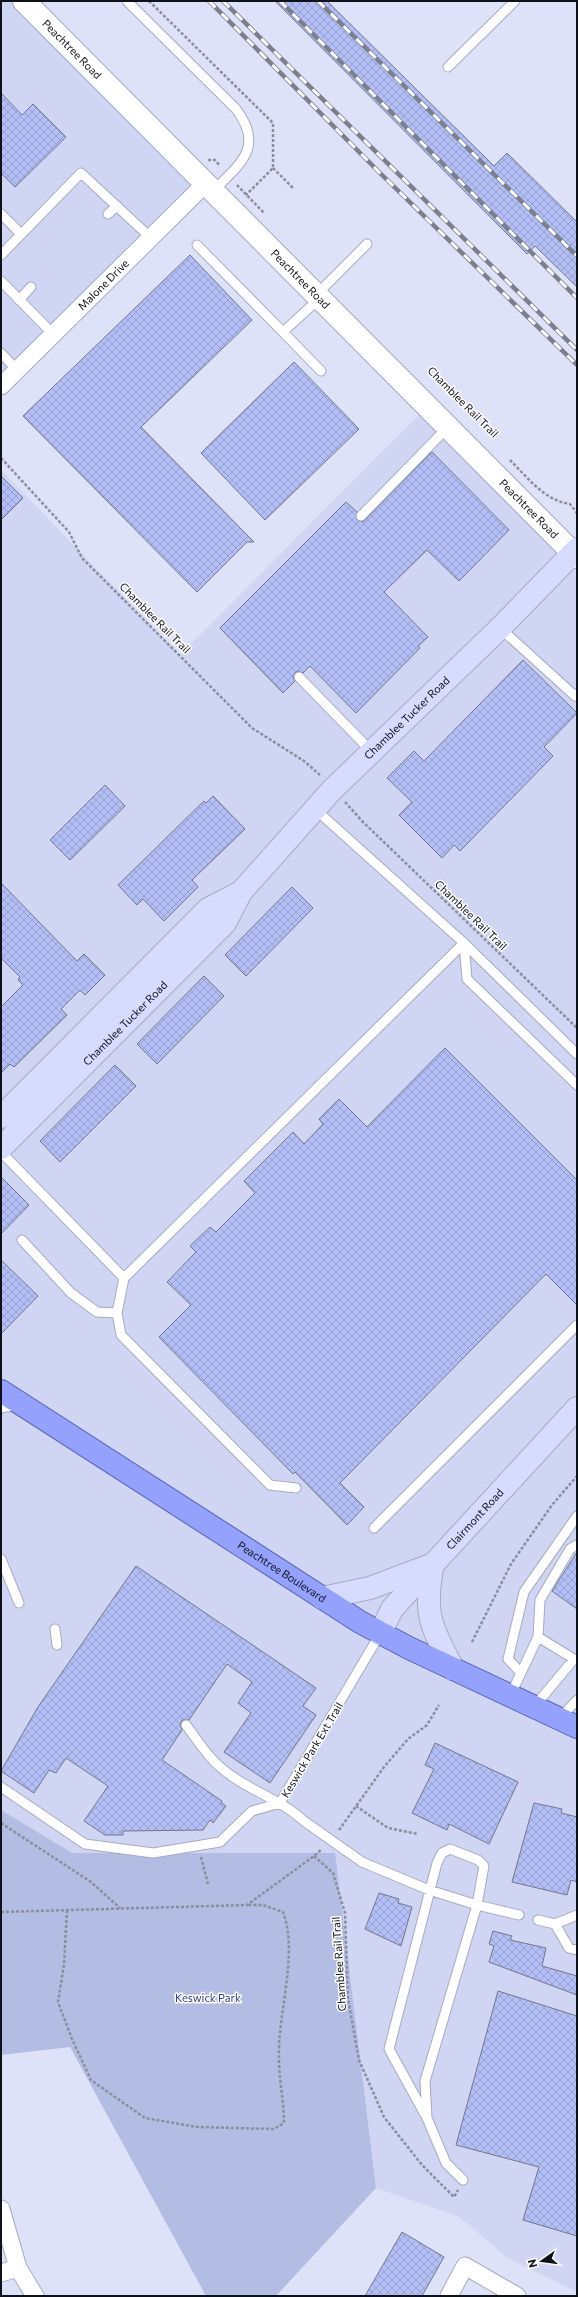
<svg xmlns="http://www.w3.org/2000/svg" width="578" height="2297" viewBox="0 0 578 2297" font-family="Commissioner,sans-serif">
<style>
.built{fill:#cfd5f2}
.green{fill:#b3bce2}
.building{fill:url(#building-cross-hatch);stroke:#72768a}
.lines{fill:none;stroke-linecap:round;stroke-linejoin:round}
.service-casing{stroke:#a6abc0;stroke-width:11}
.minor-casing{stroke:#a6abc0;stroke-width:19}
.tertiary-casing{stroke:#a6abc0;stroke-width:24}
.secondary-casing{stroke:#a6abc0;stroke-width:24}
.trunk-casing{stroke:#5560ae;stroke-width:24}
.path{stroke:#898d9d;stroke-width:2.5;stroke-dasharray:3 2;stroke-linecap:butt}
.service{stroke:#fff;stroke-width:9}
.minor{stroke:#fff;stroke-width:17}
.tertiary{stroke:#fff;stroke-width:22}
.secondary{stroke:#d7dcff;stroke-width:22}
.trunk{stroke:#94a2fe;stroke-width:22}
.rail-casing{stroke:#7b7f8e;stroke-width:4.5}
.rail{stroke:#fff;stroke-width:3;stroke-dasharray:9;stroke-linecap:butt}
.service-bridge-casing{stroke:#a6abc0;stroke-width:11;stroke-linecap:butt}
.service-bridge{stroke:#fff;stroke-width:9}
.labels{text-anchor:middle;stroke-width:3;stroke-linejoin:round;paint-order:stroke}
.street-label{font-size:11px;fill:#101219;stroke:#fff}
.park-label{font-size:11px;fill:#363e7f;stroke:#fff}
</style>
<defs>
<pattern id="building-cross-hatch" width="8" height="8" patternUnits="userSpaceOnUse"><rect width="8" height="8" fill="#b2bef5"/><path d="M0 0l8 8M0 8l8-8" fill="none" stroke="#98a2d1"/></pattern>
</defs>
<rect width="100%" height="100%" fill="#dde2f8"/>
<path class="built" d="M 1,1 L 24,1 L 206,183 L 1,373 Z
M 431,403 L 577,542 L 577,2292 L 508,2258 L 458,2216 L 376,2188 L 352,1992 L 130,1899 L 1,1820 L 1,470 L 180,655 Z"/>
<path class="green" d="M 1,1810 L 72,1853 L 335,1853 L 376,2188 L 276,2296 L 206,2296 L 70,2047 L 1,2055 Z"/>
<path class="building" d="M 275,1 L 327,1 L 494,166 L 507,153 L 577,222 L 577,287 L 535,246 L 527,254 Z
M 1,93 L 22,115 L 33,104 L 66,137 L 15,187 L 1,173 Z
M 190,255 L 252,320 L 141,427 L 254,542 L 247,542 L 197,592 L 23,416 Z
M 294,362 L 359,429 L 265,520 L 201,453 Z
M 432,452 L 509,530 L 459,581 L 427,550 L 384,592 L 428,637 L 418,646 L 420,648 L 356,713 L 310,666 L 303,673 L 298,671 L 295,673 L 293,678 L 295,681 L 283,693 L 220,628 L 346,502 L 357,512 L 357,520 L 363,522 Z
M 1,476 L 23,498 L 1,520 Z
M 523,660 L 577,713 L 544,747 L 553,756 L 460,851 L 454,845 L 442,858 L 399,815 L 412,802 L 387,778 L 414,751 L 424,761 Z
M 105,785 L 125,806 L 70,860 L 50,840 Z
M 213,796 L 245,829 L 192,880 L 198,887 L 164,921 L 143,899 L 137,905 L 118,885 L 204,801 L 206,803 Z
M 1,883 L 77,961 L 84,954 L 105,975 L 85,995 L 80,990 L 61,1009 L 67,1015 L 14,1067 L 10,1064 L 1,1073 L 1,1007 L 23,985 L 18,980 L 20,977 L 1,958 Z
M 292,887 L 313,908 L 246,976 L 225,955 Z
M 204,976 L 224,996 L 157,1064 L 137,1044 Z
M 445,1048 L 577,1180 L 577,1305 L 546,1274 L 340,1483 L 364,1507 L 347,1525 L 295,1472 L 293,1474 L 159,1337 L 191,1305 L 167,1282 L 196,1252 L 190,1246 L 210,1227 L 216,1232 L 255,1193 L 244,1181 L 293,1132 L 304,1144 L 323,1124 L 319,1119 L 339,1099 L 367,1127 Z
M 115,1065 L 136,1086 L 60,1162 L 40,1141 Z
M 1,1177 L 29,1205 L 1,1234 Z
M 1,1260 L 38,1296 L 1,1334 Z
M 577,1552 L 577,1609 L 552,1591 Z
M 136,1566 L 316,1688 L 303,1706 L 316,1715 L 270,1783 L 224,1752 L 251,1713 L 238,1703 L 252,1682 L 227,1664 L 189,1720 L 182,1720 L 180,1725 L 182,1730 L 162,1760 L 222,1801 L 221,1803 L 226,1806 L 213,1823 L 210,1820 L 203,1830 L 123,1831 L 123,1835 L 105,1835 L 84,1821 L 108,1786 L 66,1758 L 56,1773 L 49,1770 L 34,1793 L 1,1771 L 38,1707 Z
M 435,1743 L 518,1782 L 489,1844 L 449,1824 L 447,1830 L 412,1813 L 434,1769 L 425,1765 Z
M 534,1803 L 562,1809 L 561,1813 L 577,1817 L 577,1882 L 571,1880 L 567,1895 L 512,1882 Z
M 379,1893 L 399,1899 L 398,1903 L 412,1907 L 401,1946 L 365,1929 Z
M 493,1931 L 512,1936 L 510,1940 L 546,1948 L 542,1966 L 577,1976 L 577,1995 L 489,1962 L 494,1946 L 489,1944 Z
M 498,1991 L 577,2016 L 577,2236 L 523,2220 L 539,2167 L 456,2145 Z
M 402,2232 L 444,2257 L 422,2296 L 365,2296 Z"/>
<g class="lines">
<defs>
<path id="service" d="M 127,1 L 236,109 C 265,147 240,164 213,191
M 448,67 L 515,1
M 1,214 L 21,234
M 108,214 L 117,206
M 197,245 L 283,332
M 1,255 L 81,173 L 151,238
M 1,281 L 54,335
M 317,294 L 367,244
M 320,298 L 283,332 L 321,371
M 19,300 L 31,287
M 1,353 L 18,371
M 361,516 L 448,427
M 500,628 L 575,696 L 577,694
M 299,677 L 372,752
M 315,809 L 464,943 L 577,1054
M 1,1152 L 124,1278
M 22,1240 L 71,1293 L 97,1312 L 117,1313
M 1,1408 L 17,1405
M 296,1488 L 270,1485 L 121,1335 L 117,1313 L 124,1278 L 464,943 L 467,979 L 577,1085
M 374,1528 L 577,1325
M 1,1559 L 19,1603
M 55,1629 L 57,1645
M 538,1637 L 540,1600 L 570,1549 L 577,1545
M 521,1673 L 508,1659 L 524,1592 L 577,1516
M 510,1696 L 538,1637 L 574,1659 L 534,1707
M 560,1718 L 577,1700
M 186,1725 C 196,1738 206,1755 219,1766 C 244,1789 279,1798 304,1821
M 1,1787 L 85,1844 L 153,1853 L 220,1842 L 252,1811 L 280,1803 L 380,1634
M 362,1862 L 429,1890 L 477,1905 L 519,1915
M 538,1920 L 555,1924 L 577,1915
M 555,1924 L 569,1948 L 577,1950
M 427,2118 L 389,2049 L 437,1863 L 442,1853 L 450,1849 L 478,1860 L 484,1866 L 477,1905 L 425,2081 L 427,2118 L 446,2163 L 463,2180"/>
<g id="minor">
<path id="s1" d="M 1,386 L 206,183"/>
<path d="M 1,2209 L 18,2268 L 35,2296"/>
<path d="M 1,2273 L 18,2268"/>
<path d="M 449,2296 L 465,2266 L 517,2296"/>
</g>
<g id="tertiary">
<path id="s2" d="M 24,1 L 577,557"/>
</g>
<g id="secondary">
<path d="M 1,1117 L 208,909 L 241,892"/>
<path id="s3" d="M 1,1148 L 225,923 L 241,892 L 332,790 L 500,628 L 577,549"/>
<path d="M 433,1564 C 423,1615 431,1625 453,1669"/>
<path d="M 322,1598 L 370,1588 L 428,1566"/>
<path id="s4" d="M 380,1634 L 392,1609 L 577,1408"/>
</g>
<g id="trunk">
<path id="s5" d="M 1,1391 L 360,1622 L 409,1648 L 577,1727"/>
</g>
</defs>
<use href="#service" class="service-casing"/>
<use href="#minor" class="minor-casing"/>
<use href="#tertiary" class="tertiary-casing"/>
<use href="#secondary" class="secondary-casing"/>
<use href="#trunk" class="trunk-casing"/>
<path class="path" d="M 149,1 L 273,123 L 273,168 L 246,195
M 208,160 L 215,160 L 220,166
M 273,168 L 294,189
M 237,185 L 264,213
M 1,458 L 69,532 L 82,558 L 252,728 L 304,761 L 320,775
M 510,460 C 527,477 545,501 570,504 L 577,513
M 345,802 L 362,821 L 577,1028
M 472,1642 L 511,1564 L 552,1505 L 577,1476
M 356,1806 L 388,1828 L 418,1834
M 1,1823 L 91,1882 L 120,1908
M 339,1830 L 384,1767 L 408,1739 L 427,1725 L 439,1705
M 314,1856 L 333,1873 L 345,1913 L 348,1999 L 359,2060 L 384,2117 L 422,2165 L 454,2197 L 458,2190
M 201,1857 L 208,1884
M 67,1910 L 64,1965 L 58,2002 L 72,2039 L 91,2080 L 145,2118 L 197,2127 L 274,2129 L 284,2123 C 284,2102 279,2080 279,2059 C 277,2015 299,1954 283,1912 L 263,1905 L 247,1905
M 1,1912 L 247,1905 L 314,1856 L 322,1849"/>
<use href="#service" class="service"/>
<use href="#minor" class="minor"/>
<use href="#tertiary" class="tertiary"/>
<use href="#secondary" class="secondary"/>
<use href="#trunk" class="trunk"/>
<defs>
<path id="rail" d="M 209,1 L 381,174 L 577,365
M 223,1 L 577,350
M 280,1 L 577,298
M 318,1 L 577,256"/>
</defs>
<use href="#rail" class="rail-casing"/>
<use href="#rail" class="rail"/>
<defs>
<path id="service-bridge" d="M 304,1821 L 362,1862"/>
</defs>
<use href="#service-bridge" class="service-bridge-casing"/>
<use href="#service-bridge" class="service-bridge"/>
</g>
<g class="labels">
<g class="street-label">
<text dy="4" stroke="none"><textPath href="#s2" startOffset="68">Peachtree Road</textPath></text>
<text dy="4" stroke="none"><textPath href="#s2" startOffset="392">Peachtree Road</textPath></text>
<text dy="4" stroke="none"><textPath href="#s1" startOffset="144">Malone Drive</textPath></text>
<text transform="translate(463 402) rotate(45)" y="4">Chamblee Rail Trail</text>
<text dy="4" stroke="none"><textPath href="#s2" startOffset="716">Peachtree Road</textPath></text>
<text transform="translate(155 618) rotate(45)" y="4">Chamblee Rail Trail</text>
<text dy="4" stroke="none"><textPath href="#s3" startOffset="593">Chamblee Tucker Road</textPath></text>
<text transform="translate(471 915) rotate(44)" y="4">Chamblee Rail Trail</text>
<text dy="4" stroke="none"><textPath href="#s3" startOffset="176">Chamblee Tucker Road</textPath></text>
<text dy="4" stroke="none"><textPath href="#s4" startOffset="150">Clairmont Road</textPath></text>
<text dy="4" stroke="none"><textPath href="#s5" startOffset="334">Peachtree Boulevard</textPath></text>
<text transform="translate(312 1750) rotate(-59)" y="4">Keswick Park Ext Trail</text>
<text transform="translate(339 1964) rotate(-94)" y="4">Chamblee Rail Trail</text>
</g>
<g class="park-label">
<text x="208" y="2002">Keswick Park</text>
</g>
</g>
<rect width="578" height="2297" fill="none" stroke="#101219" stroke-width="4"/>
<g transform="translate(542 2261) rotate(256)" stroke="#ffffff" stroke-width="3" paint-order="stroke">
<path d="M0-3L7 15L0 10L-7 15Z" fill="#101219"/>
<text y="-6" font-size="11" font-weight="bold" text-anchor="middle" fill="#101219">N</text>
</g>
</svg>
